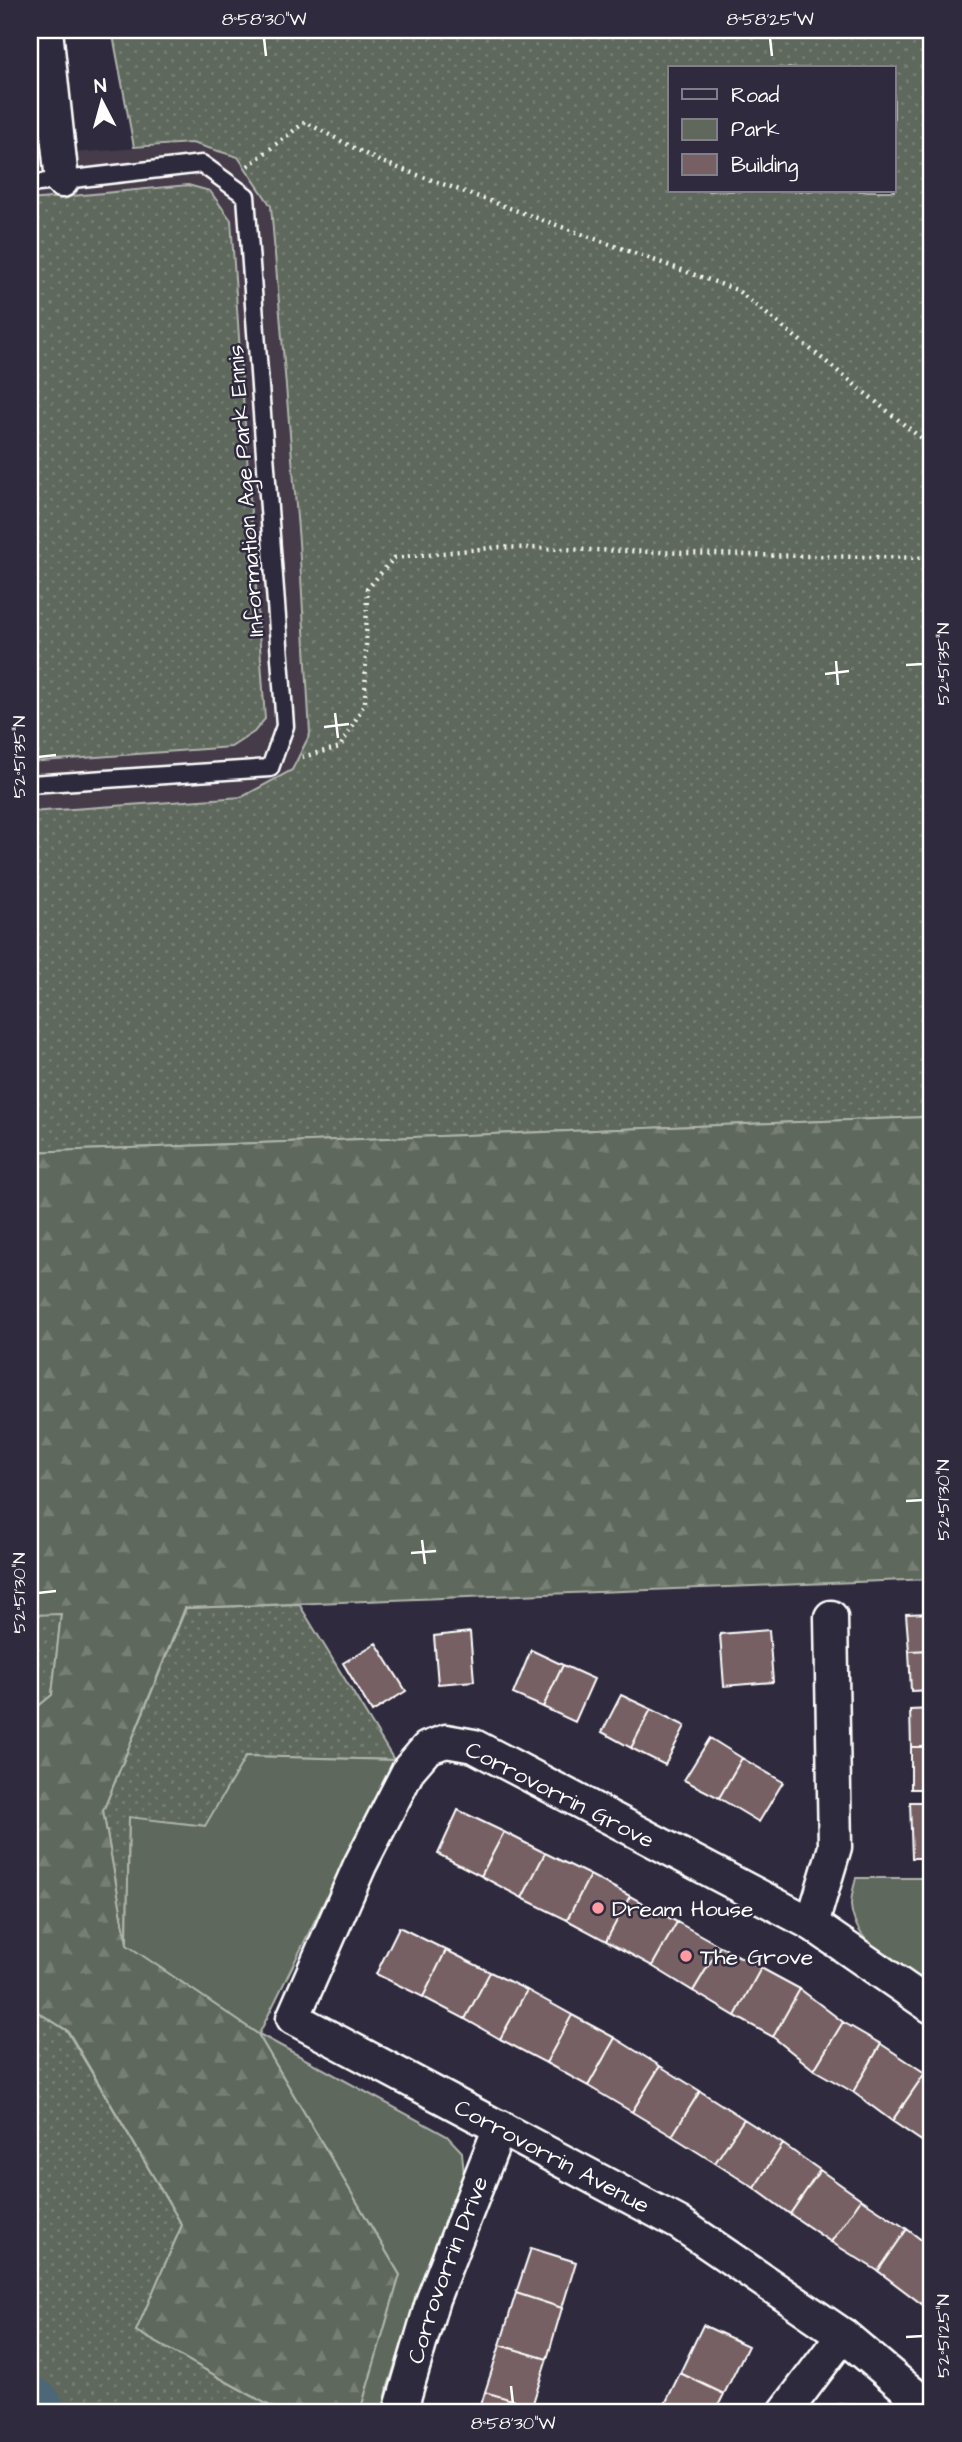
<svg xmlns="http://www.w3.org/2000/svg" width="962" height="2442" viewBox="0 0 962 2442" font-family="'Architects Daughter',sans-serif">
<style>
.built{fill:#443a49}
.grass{fill:url(#grass-dots);stroke:#afb4ad;stroke-width:2;fill-rule:evenodd}
.forest{fill:url(#forest-firs);stroke:#afb4ad;stroke-width:2}
.park{fill:#5f685b;stroke:#afb4ad;stroke-width:2}
.lines{fill:none;stroke-linecap:round;stroke-linejoin:round}
.river{stroke:#4e6678;stroke-width:65}
.building{fill:#766064;stroke:#fff;stroke-width:2}
.service-casing{stroke:#fff;stroke-width:21}
.minor-casing{stroke:#fff;stroke-width:37}
.path{stroke:#fff;stroke-width:4.5;stroke-dasharray:2 5;stroke-linecap:butt}
.service{stroke:#2f2a3d;stroke-width:16}
.minor{stroke:#2f2a3d;stroke-width:32}
.ticks{fill:none;stroke:#fff;stroke-width:2.5}
.poi-dot{fill:#ff9aa2;stroke:#2f2a3d;stroke-width:2.5}
.labels{text-anchor:middle;stroke-width:5;stroke-linejoin:round;paint-order:stroke}
.street-label{font-size:23px;fill:#fff;stroke:#2f2a3d}
.poi-label{font-size:23px;fill:#fff;stroke:#2f2a3d;text-anchor:start}
.neatline{fill:none;stroke:#fff;stroke-width:2.5}
.ticks-label{font-size:18px;text-anchor:middle;fill:#fff}
</style>
<defs>
<pattern id="grass-dots" width="8" height="8" patternUnits="userSpaceOnUse" patternTransform="scale(1.75)"><rect width="8" height="8" fill="#5f685b"/><path d="M2 2h.1M6 6h.1" fill="none" stroke="#777f74" stroke-width="1.8" stroke-linecap="round"/></pattern>
<pattern id="forest-firs" width="22" height="20" patternUnits="userSpaceOnUse" patternTransform="scale(1.75)"><rect width="22" height="20" fill="#5f685b"/><path d="M5 1l3.5 6h-7zM16 11l3.5 6h-7z" fill="#777f74"/></pattern>
</defs>
<rect width="100%" height="100%" fill="#2f2a3d"/>
<filter id="ink" filterUnits="userSpaceOnUse"><feTurbulence type="fractalNoise" baseFrequency=".0143" numOctaves="2"/><feDisplacementMap in="SourceGraphic" scale="14" xChannelSelector="R" yChannelSelector="G"/><feConvolveMatrix kernelMatrix="1 2 1 2 8 2 1 2 1" color-interpolation-filters="sRGB"/></filter>
<g filter="url(#ink)">
<path class="built" d="M 265,139 L 341,812 L 30,836 L 30,156 Z"/>
<path class="grass" d="M 112,30 L 932,30 L 932,1053 L 926,1117 L 30,1152 L 30,812 L 242,797 L 292,770 L 310,734 L 299,542 L 271,206 L 238,157 L 192,143 L 134,147 ZM 670,68 L 894,68 L 894,191 L 670,191 Z
M 188,185 L 210,191 L 231,220 L 265,719 L 254,732 L 231,747 L 30,762 L 30,200 Z
M 299,1604 L 394,1760 L 246,1756 L 206,1826 L 129,1818 L 127,1945 L 103,1811 L 186,1608 Z
M 61,1613 L 52,1695 L 30,1713 L 30,1615 Z
M 30,2007 L 67,2031 L 182,2225 L 136,2331 L 281,2412 L 30,2412 Z"/>
<path class="forest" d="M 932,1057 L 932,1579 L 185,1608 L 103,1811 L 127,1944 L 258,2034 L 400,2275 L 360,2412 L 281,2412 L 136,2331 L 182,2225 L 68,2031 L 30,2007 L 30,1713 L 52,1695 L 61,1614 L 30,1615 L 30,1152 L 926,1117 Z"/>
<path class="park" d="M 246,1756 L 394,1760 L 259,2034 L 447,2136 L 462,2152 L 464,2175 L 431,2256 L 388,2386 L 383,2412 L 360,2412 L 400,2275 L 258,2034 L 127,1945 L 129,1817 L 205,1826 Z
M 856,1878 L 932,1878 L 932,1986 C 901,1966 854,1947 851,1905 C 851,1896 854,1886 856,1878 Z
M 839,2404 L 873,2406 L 880,2412 L 824,2412 Z"/>
<g class="lines">
<path class="river" d="M 30,2409 L 32,2412"/>
</g>
<path class="building" d="M 932,1613 L 932,1650 L 909,1651 L 906,1614 Z
M 769,1630 L 773,1682 L 724,1686 L 720,1634 Z
M 470,1632 L 474,1681 L 438,1684 L 434,1636 Z
M 376,1643 L 406,1691 L 372,1712 L 343,1663 Z
M 531,1650 L 563,1665 L 543,1707 L 513,1694 Z
M 932,1650 L 932,1690 L 911,1691 L 909,1651 Z
M 563,1665 L 594,1679 L 575,1722 L 543,1707 Z
M 621,1695 L 651,1709 L 631,1748 L 602,1732 Z
M 651,1709 L 685,1726 L 665,1765 L 631,1748 Z
M 932,1709 L 932,1747 L 911,1747 L 910,1710 Z
M 710,1738 L 742,1758 L 719,1798 L 684,1780 Z
M 911,1747 L 932,1747 L 932,1789 L 911,1789 Z
M 742,1758 L 783,1782 L 759,1822 L 719,1798 Z
M 910,1802 L 932,1802 L 932,1858 L 912,1858 Z
M 458,1810 L 504,1832 L 481,1876 L 438,1854 Z
M 504,1832 L 545,1853 L 522,1898 L 481,1876 Z
M 545,1853 L 590,1875 L 567,1920 L 522,1898 Z
M 590,1875 L 630,1896 L 606,1941 L 567,1920 Z
M 630,1896 L 677,1922 L 652,1966 L 606,1941 Z
M 677,1922 L 720,1946 L 693,1991 L 652,1966 Z
M 399,1927 L 446,1950 L 423,1997 L 376,1974 Z
M 720,1946 L 761,1968 L 735,2016 L 693,1991 Z
M 446,1950 L 490,1972 L 465,2019 L 423,1997 Z
M 761,1968 L 800,1989 L 773,2037 L 735,2016 Z
M 490,1972 L 527,1990 L 500,2039 L 465,2019 Z
M 800,1989 L 843,2022 L 814,2070 L 773,2037 Z
M 527,1990 L 572,2015 L 546,2063 L 500,2039 Z
M 572,2015 L 615,2038 L 588,2086 L 546,2063 Z
M 843,2022 L 881,2044 L 853,2092 L 814,2070 Z
M 615,2038 L 660,2066 L 632,2112 L 588,2086 Z
M 881,2044 L 925,2073 L 892,2121 L 853,2092 Z
M 660,2066 L 700,2091 L 672,2136 L 632,2112 Z
M 925,2073 L 932,2078 L 932,2148 L 892,2121 Z
M 700,2091 L 744,2119 L 715,2163 L 672,2136 Z
M 744,2119 L 783,2144 L 754,2188 L 715,2163 Z
M 783,2144 L 820,2170 L 790,2214 L 754,2188 Z
M 820,2170 L 861,2199 L 831,2242 L 790,2214 Z
M 861,2199 L 907,2229 L 878,2271 L 831,2242 Z
M 907,2229 L 932,2248 L 932,2291 L 923,2305 L 878,2271 Z
M 531,2248 L 576,2262 L 562,2308 L 516,2293 Z
M 932,2291 L 932,2311 L 923,2305 Z
M 516,2293 L 562,2308 L 547,2359 L 500,2345 Z
M 703,2325 L 748,2346 L 724,2394 L 680,2373 Z
M 500,2345 L 547,2359 L 532,2406 L 485,2392 Z
M 680,2373 L 724,2394 L 715,2412 L 661,2412 Z
M 485,2392 L 532,2406 L 530,2412 L 479,2412 Z"/>
<g class="lines">
<defs>
<path id="service" d="M 30,184 L 202,164 L 246,196 L 285,726 L 270,768 L 30,784"/>
<g id="minor">
<path d="M 46,30 L 62,181"/>
<path id="s1" d="M 831,1617 L 835,1847 L 812,1924 L 474,1746 L 446,1741 L 427,1748 L 409,1769 L 360,1865 L 293,2018 L 679,2223 L 843,2335 L 932,2410"/>
<path d="M 812,1924 L 932,2007"/>
<path id="s2" d="M 400,2412 L 433,2299 L 500,2127"/>
<path d="M 785,2412 L 843,2335"/>
</g>
</defs>
<use href="#service" class="service-casing"/>
<use href="#minor" class="minor-casing"/>
<path class="path" d="M 248,166 L 305,122 L 379,161 L 737,290 L 932,447
M 302,757 L 340,747 L 365,703 L 367,589 L 394,558 L 500,547 L 748,555 L 932,558
M 830,2412 C 844,2405 857,2408 872,2412"/>
<use href="#service" class="service"/>
<use href="#minor" class="minor"/>
</g>
</g>
<path class="ticks" d="M 264,38 L 266,56M 770,38 L 772,56M 836,661 L 838,685M 906,665 L 923,664M 825,674 L 849,671M 335,713 L 338,738M 324,727 L 349,724M 38,757 L 56,755M 906,1501 L 923,1500M 422,1540 L 425,1564M 411,1553 L 436,1551M 38,1593 L 56,1591M 906,2337 L 923,2336M 511,2386 L 513,2404"/>
<g class="poi-dot">
<circle cx="598" cy="1908" r="7"/>
<circle cx="686" cy="1956" r="7"/>
</g>
<g class="labels">
<g class="street-label">
<text transform="translate(245 491) rotate(-94)" y="8">Information Age Park Ennis</text>
<text transform="translate(560 1794) rotate(27)" y="8">Corrovorrin Grove</text>
<text dy="8" stroke="none"><textPath href="#s1" startOffset="1337">Corrovorrin Avenue</textPath></text>
<text dy="8" stroke="none"><textPath href="#s2" startOffset="150">Corrovorrin Drive</textPath></text>
</g>
<g class="poi-label">
<text x="612" y="1916">Dream House</text>
<text x="700" y="1964">The Grove</text>
</g>
</g>
<rect width="962" height="2442" fill="none" stroke="#2f2a3d" stroke-width="77"/>
<rect x="668" y="66" width="228" height="126" fill="#2f2a3d" stroke="#827f8b" stroke-width="2"/>
<rect x="682" y="89" width="35" height="10" fill="#2f2a3d" stroke="#827f8b" stroke-width="2"/>
<text x="731" y="102" font-size="21" fill="#ffffff">Road</text>
<rect x="682" y="119" width="35" height="21" fill="#5f685b" stroke="#827f8b" stroke-width="2"/>
<text x="731" y="136" font-size="21" fill="#ffffff">Park</text>
<rect x="682" y="154" width="35" height="21" fill="#766064" stroke="#827f8b" stroke-width="2"/>
<text x="731" y="172" font-size="21" fill="#ffffff">Building</text>
<g transform="translate(102 102) rotate(354)" stroke="#2f2a3d" stroke-width="5" paint-order="stroke">
<path d="M0-5L12 26L0 18L-12 26Z" fill="#ffffff"/>
<text y="-10" font-size="19" font-weight="bold" text-anchor="middle" fill="#ffffff">N</text>
</g>
<rect x="38" y="38" width="885" height="2366" class="neatline"/>
<g class="ticks-label">
<text x="264" y="25">8°58'30"W</text>
<text x="770" y="25">8°58'25"W</text>
<text transform="translate(943 664) rotate(-90)" y="6">52°51'35"N</text>
<text transform="translate(19 757) rotate(-90)" y="6">52°51'35"N</text>
<text transform="translate(943 1500) rotate(-90)" y="6">52°51'30"N</text>
<text transform="translate(19 1593) rotate(-90)" y="6">52°51'30"N</text>
<text transform="translate(943 2336) rotate(-90)" y="6">52°51'25"N</text>
<text x="513" y="2429">8°58'30"W</text>
</g>
</svg>
